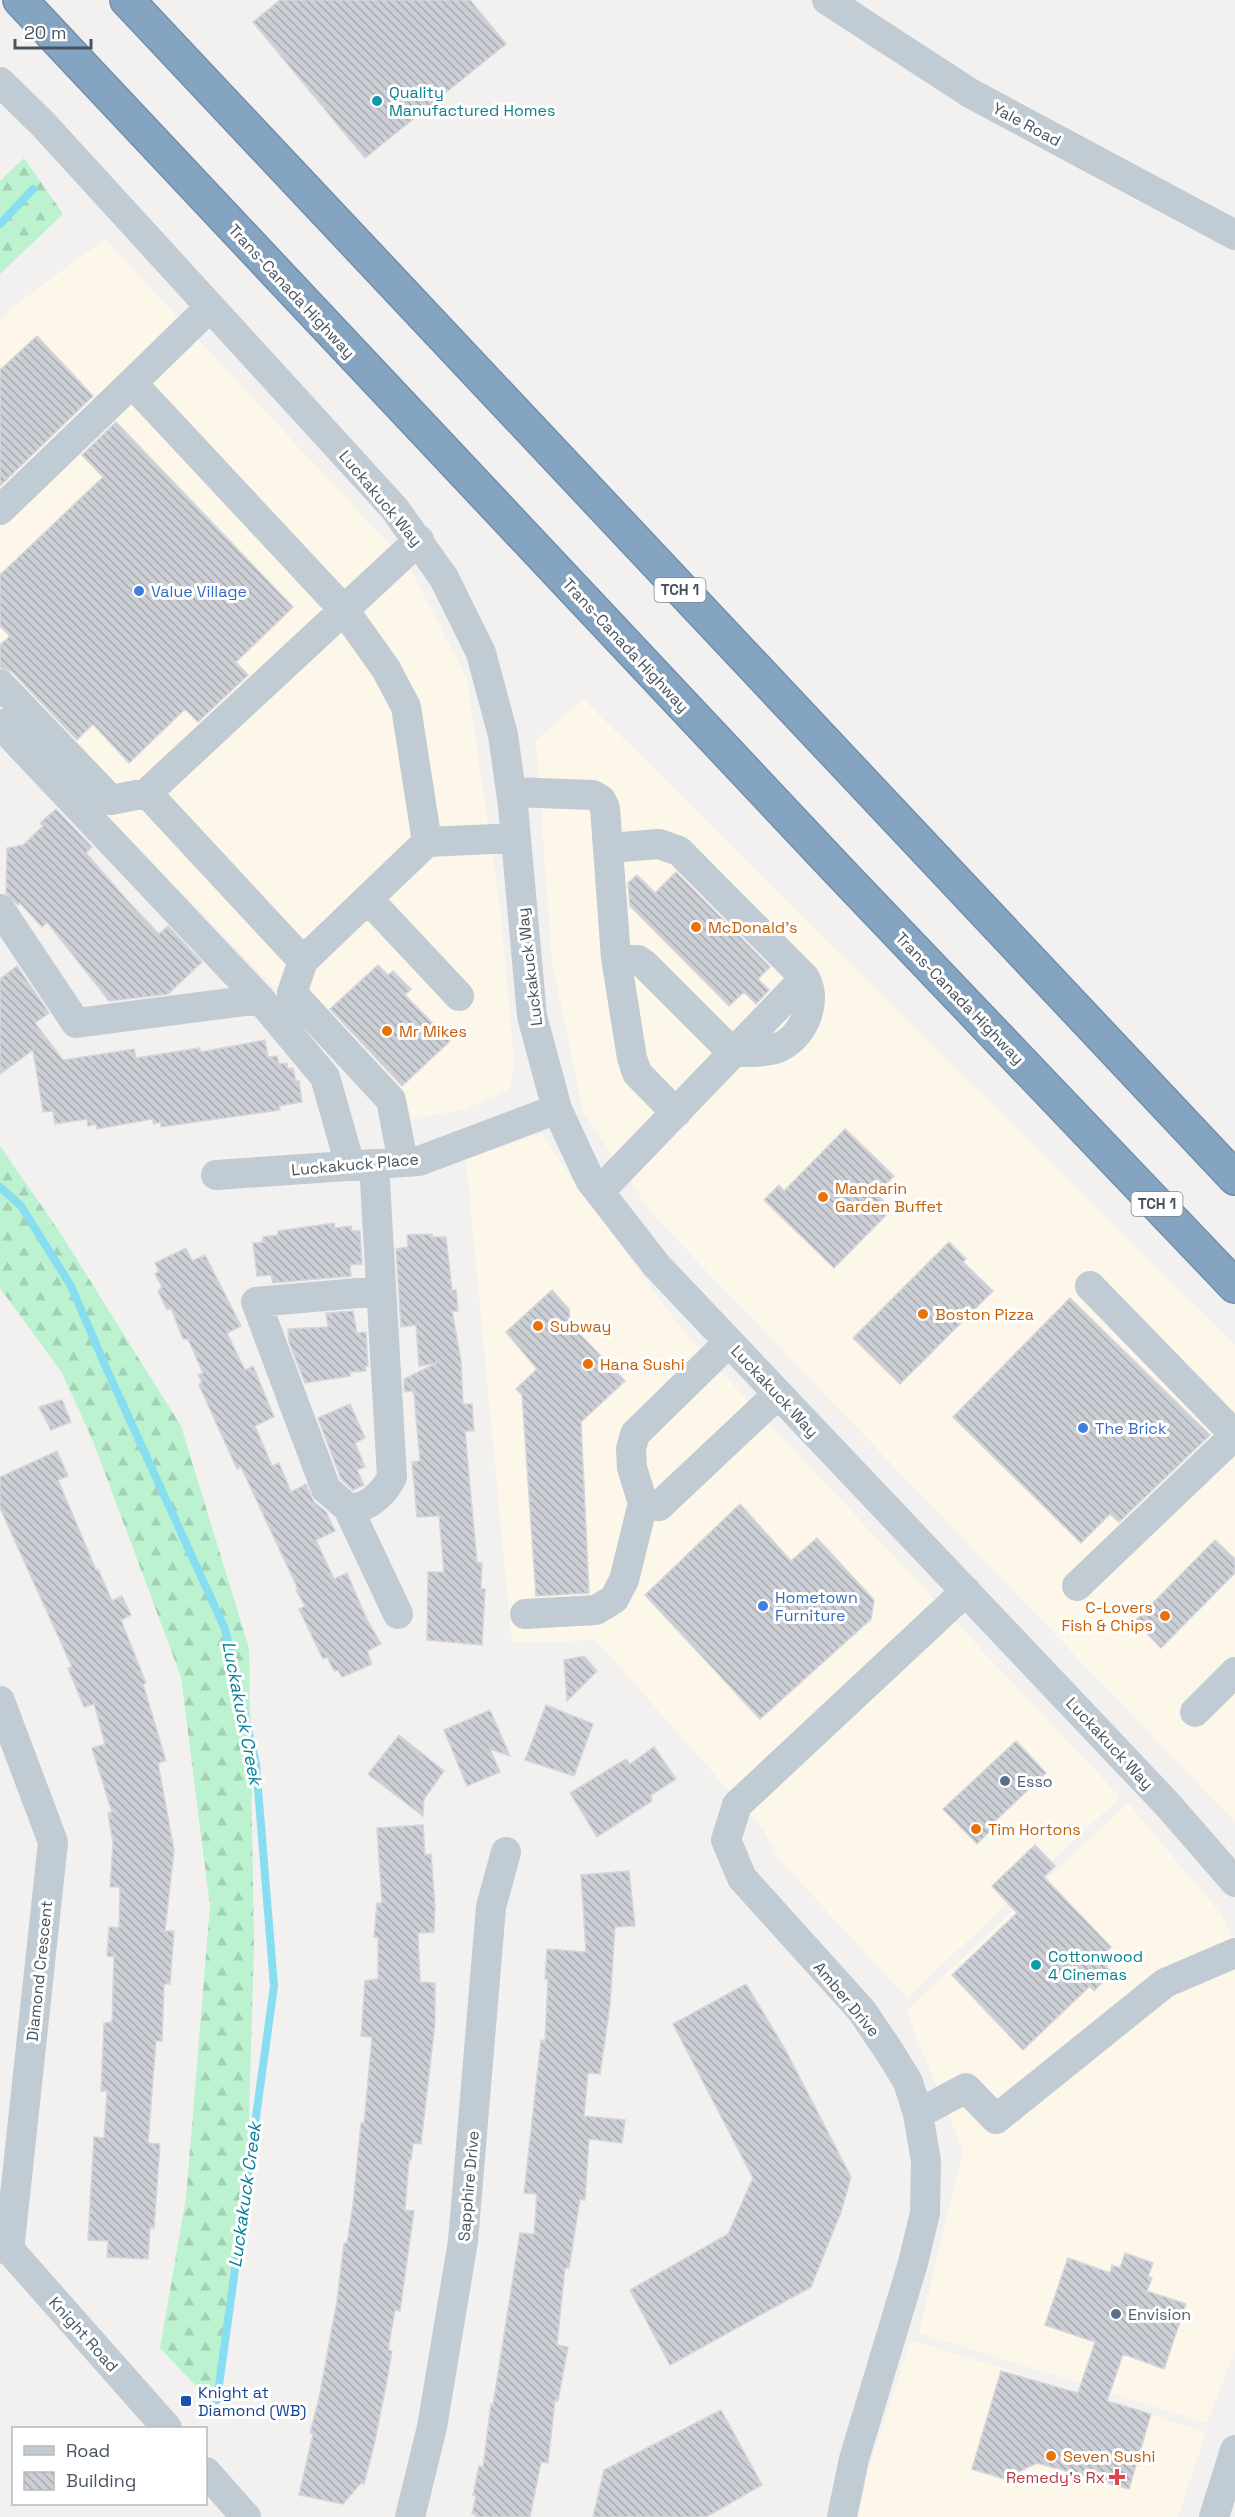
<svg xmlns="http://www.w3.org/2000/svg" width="1235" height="2517" viewBox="0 0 1235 2517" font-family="'Space Grotesk',sans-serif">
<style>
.commercial{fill:#fdf7e9}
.forest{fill:url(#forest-firs)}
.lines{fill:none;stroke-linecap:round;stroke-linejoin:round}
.stream{stroke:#87def1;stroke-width:8}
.building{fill:url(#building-back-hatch);stroke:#d4d6dc;stroke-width:1.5}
.highway-casing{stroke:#708fad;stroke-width:36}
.minor{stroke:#c0cbd3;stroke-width:30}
.highway{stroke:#85a4c2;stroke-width:33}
.culture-dot{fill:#0f9aa8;stroke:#fff;stroke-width:2}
.shop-dot{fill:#3f7fe0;stroke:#fff;stroke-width:2}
.food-dot{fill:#e8710a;stroke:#fff;stroke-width:2}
.service-dot{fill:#5c6f8a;stroke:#fff;stroke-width:2}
.transit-dot{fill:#1a4fb4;stroke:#fff;stroke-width:2}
.health-dot{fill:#e0444e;stroke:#fff;stroke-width:2}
.labels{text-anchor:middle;stroke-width:6;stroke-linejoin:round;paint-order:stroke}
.shield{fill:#fff;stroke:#7e878f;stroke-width:1.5}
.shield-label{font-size:15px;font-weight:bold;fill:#47545f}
.culture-label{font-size:16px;fill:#0d838f;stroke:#fff;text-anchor:start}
.street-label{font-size:16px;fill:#47545f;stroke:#fff}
.shop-label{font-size:16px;fill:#366cbe;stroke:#fff;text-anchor:start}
.food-label{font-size:16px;fill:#c56008;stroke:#fff;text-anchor:start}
.service-label{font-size:16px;fill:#4e5e75;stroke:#fff;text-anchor:start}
.transit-label{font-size:16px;fill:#164399;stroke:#fff;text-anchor:start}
.health-label{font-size:16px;fill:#be3a42;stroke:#fff;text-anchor:end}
.water-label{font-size:18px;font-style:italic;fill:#06809c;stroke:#fff}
</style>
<defs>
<pattern id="forest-firs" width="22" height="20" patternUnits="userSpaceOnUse" patternTransform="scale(1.5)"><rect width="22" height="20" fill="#bcf2d0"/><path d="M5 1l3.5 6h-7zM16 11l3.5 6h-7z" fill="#a3d1b5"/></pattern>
<pattern id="building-back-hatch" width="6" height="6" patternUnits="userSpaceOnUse" patternTransform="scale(1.5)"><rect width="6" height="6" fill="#cccfd5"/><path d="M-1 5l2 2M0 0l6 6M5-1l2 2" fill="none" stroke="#a7abb0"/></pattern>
</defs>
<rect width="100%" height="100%" fill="#f3f0f0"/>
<path class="commercial" d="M 105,239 L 409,566 L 467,679 L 501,915 L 514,1064 L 510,1089 L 463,1110 L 402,1120 L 0,704 L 0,321 L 13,307 Z
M 583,699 L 1235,1345 L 1235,1822 L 652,1214 L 583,1112 L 552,961 L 536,740 Z
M 543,1133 L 555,1155 L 685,1334 L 1120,1797 L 907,1998 L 780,1860 L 762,1828 L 596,1640 L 512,1643 L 466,1159 Z
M 1128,1803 L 1221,1914 L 1235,1942 L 1235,2350 L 1207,2423 L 919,2333 L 963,2151 L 906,2011 Z
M 911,2340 L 1206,2432 L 1178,2517 L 857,2517 L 871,2461 Z"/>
<path class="forest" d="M 24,158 L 63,214 L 0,274 L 0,181 Z
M 0,1146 L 61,1234 L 181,1426 L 249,1648 L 254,1945 L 247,2188 L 212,2403 L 160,2348 L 186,2198 L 210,1906 L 181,1677 L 93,1441 L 62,1373 L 0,1288 Z"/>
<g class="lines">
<path class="stream" d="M 0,224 L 33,189
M 0,1187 L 21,1206 L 71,1286 L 108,1372 L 225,1629 L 256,1764 L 274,1986 L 217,2400"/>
</g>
<path class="building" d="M 280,0 L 470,0 L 506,44 L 365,158 L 253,22 Z
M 37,336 L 93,396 L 0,486 L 0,370 Z
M 116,422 L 293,607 L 236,662 L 248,675 L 198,722 L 185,709 L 129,763 L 93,724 L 77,740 L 12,672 L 0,667 L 0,645 L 10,636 L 0,626 L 0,575 L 103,477 L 82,455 Z
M 56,809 L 92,847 L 86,853 L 126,899 L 159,934 L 168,926 L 202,962 L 168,994 L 109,1001 L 47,922 L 42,927 L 20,903 L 18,905 L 6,893 L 7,848 L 23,845 L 43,826 L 40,823 Z
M 676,872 L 770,967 L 758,979 L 769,990 L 756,1004 L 744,992 L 729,1006 L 630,906 L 628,883 L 637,875 L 655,893 Z
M 378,965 L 388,975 L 393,971 L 411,989 L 405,995 L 450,1041 L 402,1086 L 330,1009 Z
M 17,966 L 49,1013 L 35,1023 L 63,1060 L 134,1049 L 136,1058 L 200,1048 L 200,1052 L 265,1040 L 268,1057 L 277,1056 L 279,1064 L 287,1063 L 288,1069 L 293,1068 L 296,1081 L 299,1081 L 302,1102 L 279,1106 L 280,1110 L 161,1127 L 161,1122 L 154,1124 L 152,1119 L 97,1129 L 96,1124 L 88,1126 L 87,1119 L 55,1124 L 53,1111 L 43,1112 L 33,1050 L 0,1074 L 0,979 Z
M 845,1129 L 894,1176 L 876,1194 L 892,1209 L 834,1268 L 764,1200 L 779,1185 L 784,1191 Z
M 334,1223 L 335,1228 L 351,1226 L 352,1231 L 360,1231 L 362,1264 L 350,1265 L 351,1276 L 273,1283 L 271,1275 L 257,1276 L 253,1243 L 263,1242 L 263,1237 L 278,1235 L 278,1231 Z
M 432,1234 L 432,1237 L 446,1237 L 452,1290 L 456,1290 L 458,1311 L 452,1311 L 461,1361 L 463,1404 L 472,1404 L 474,1431 L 465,1431 L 477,1562 L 482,1563 L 481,1589 L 485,1589 L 482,1645 L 427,1640 L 428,1572 L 444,1572 L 439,1516 L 417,1517 L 412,1462 L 420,1461 L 414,1395 L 412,1391 L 404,1392 L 404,1379 L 437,1363 L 419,1366 L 416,1325 L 401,1327 L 396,1249 L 408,1247 L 407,1235 Z
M 949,1242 L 966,1259 L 963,1262 L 993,1291 L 900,1384 L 853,1338 Z
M 186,1248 L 192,1261 L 205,1255 L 241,1326 L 227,1333 L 245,1370 L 253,1366 L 274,1417 L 255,1426 L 272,1466 L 279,1463 L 291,1492 L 306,1484 L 314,1502 L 326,1512 L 335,1531 L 316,1540 L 334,1579 L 347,1573 L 367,1620 L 381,1644 L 367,1651 L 372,1664 L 342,1677 L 338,1670 L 334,1671 L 327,1657 L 323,1659 L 299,1609 L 305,1606 L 296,1590 L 298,1589 L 241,1467 L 237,1469 L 199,1385 L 202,1382 L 198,1375 L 203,1373 L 188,1339 L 183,1339 L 171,1308 L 167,1310 L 158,1291 L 162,1287 L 155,1274 L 159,1271 L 155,1263 Z
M 552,1290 L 569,1309 L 570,1324 L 625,1381 L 581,1422 L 589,1593 L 536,1596 L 522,1395 L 516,1389 L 537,1369 L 506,1332 Z
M 1070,1298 L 1210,1435 L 1119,1522 L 1110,1514 L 1081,1543 L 953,1417 Z
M 353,1311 L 357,1333 L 366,1332 L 368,1366 L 365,1366 L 366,1371 L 350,1372 L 350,1376 L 305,1383 L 289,1342 L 288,1329 L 328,1327 L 326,1313 Z
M 62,1400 L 71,1422 L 51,1430 L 39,1407 Z
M 350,1404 L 365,1438 L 355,1443 L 365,1467 L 357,1470 L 364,1485 L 353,1490 L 341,1479 L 318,1418 Z
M 57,1451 L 68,1476 L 58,1480 L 96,1570 L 98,1569 L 112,1601 L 122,1596 L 131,1615 L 121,1620 L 146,1683 L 143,1684 L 166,1761 L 158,1763 L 174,1850 L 165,1931 L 174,1931 L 170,1984 L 164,1984 L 162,2041 L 156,2041 L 148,2143 L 160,2144 L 154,2228 L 150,2228 L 148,2259 L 107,2257 L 108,2241 L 88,2240 L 94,2137 L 104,2138 L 107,2091 L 101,2091 L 104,2023 L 112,2022 L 114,1957 L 107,1956 L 109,1927 L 119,1928 L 120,1887 L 110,1887 L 113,1843 L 108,1813 L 112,1812 L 92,1748 L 105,1744 L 94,1704 L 84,1707 L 68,1668 L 72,1667 L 0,1508 L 0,1477 Z
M 740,1504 L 791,1561 L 817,1538 L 874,1600 L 871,1619 L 760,1719 L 645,1595 Z
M 1215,1540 L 1235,1559 L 1235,1573 L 1161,1648 L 1135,1621 Z
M 584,1656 L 597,1671 L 567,1701 L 564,1660 Z
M 546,1705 L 593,1724 L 574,1776 L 525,1760 Z
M 490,1710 L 510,1756 L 490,1749 L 500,1772 L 467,1786 L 444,1730 Z
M 399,1735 L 444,1771 L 424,1799 L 423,1816 L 368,1774 Z
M 1016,1741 L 1046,1773 L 992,1824 L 994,1827 L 977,1844 L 943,1809 Z
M 654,1747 L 676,1779 L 651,1795 L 652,1801 L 597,1837 L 570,1793 L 626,1759 L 630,1764 Z
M 423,1825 L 425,1855 L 431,1854 L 435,1905 L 434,1932 L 418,1933 L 420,1982 L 435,1983 L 435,2023 L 421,2144 L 413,2143 L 411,2160 L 409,2160 L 405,2210 L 414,2211 L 400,2311 L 395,2310 L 388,2350 L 392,2351 L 387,2381 L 374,2445 L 364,2484 L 361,2483 L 343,2504 L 299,2495 L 313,2434 L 310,2433 L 319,2398 L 337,2301 L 344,2243 L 347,2243 L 353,2205 L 361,2123 L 364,2123 L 372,2037 L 361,2036 L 365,1981 L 378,1979 L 378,1937 L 374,1937 L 377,1903 L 382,1903 L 377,1828 Z
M 1035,1845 L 1055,1866 L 1044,1877 L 1111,1947 L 1103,1955 L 1110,1963 L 1106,1966 L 1112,1973 L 1094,1991 L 1090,1986 L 1023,2050 L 952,1975 L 1017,1913 L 992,1886 Z
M 629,1871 L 635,1926 L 615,1927 L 610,2005 L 600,2074 L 588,2073 L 584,2116 L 625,2120 L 622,2143 L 589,2139 L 585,2200 L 580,2199 L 569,2268 L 565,2268 L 557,2345 L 568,2347 L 558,2401 L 555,2400 L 548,2463 L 541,2462 L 530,2517 L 476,2517 L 476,2514 L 472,2514 L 476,2496 L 473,2495 L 479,2466 L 483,2467 L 491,2404 L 493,2405 L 520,2233 L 534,2234 L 537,2194 L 524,2193 L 541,2040 L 545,2041 L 548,1979 L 545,1979 L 547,1949 L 586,1952 L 581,1875 Z
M 746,1984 L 785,2049 L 851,2177 L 841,2212 L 811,2287 L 670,2365 L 630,2290 L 728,2234 L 753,2178 L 673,2024 Z
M 1125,2253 L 1153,2263 L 1148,2277 L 1152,2278 L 1147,2291 L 1186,2304 L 1164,2369 L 1123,2354 L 1107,2401 L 1151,2414 L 1129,2489 L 1037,2463 L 1004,2479 L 972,2469 L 1001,2371 L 1078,2393 L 1095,2342 L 1045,2325 L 1068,2258 L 1110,2273 L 1112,2265 L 1120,2268 Z
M 721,2410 L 762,2485 L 706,2517 L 593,2517 L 604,2470 Z"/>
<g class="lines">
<defs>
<path id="highway" d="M 20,0 L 838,870 L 1235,1286
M 127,0 L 1235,1178"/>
</defs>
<use href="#highway" class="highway-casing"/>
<path class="minor" d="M 827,0 L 970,93 L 1235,235
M 0,82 L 43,124 L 394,508 L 444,578 L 481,653 L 503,735 L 513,806 L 532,1016 L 557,1109 L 590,1180 L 657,1266 L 1168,1805 L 1235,1882
M 132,383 L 210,307
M 0,510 L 132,383 L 344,610 L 386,669 L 406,707 L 427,842 L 516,838
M 419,540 L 147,793 L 303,961 L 427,842
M 0,684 L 111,800 L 147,793
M 0,724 L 260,999 L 325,1077 L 350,1165
M 511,792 L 593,795 L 601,800 L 605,808 L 616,958 L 632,1058 L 637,1073 L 676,1113
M 368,899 L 459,996
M 0,909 L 76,1023 L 260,999
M 616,958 L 638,960 L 645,965 L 732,1052 C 746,1052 762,1053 775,1049 C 802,1040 819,1003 805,978
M 303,961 L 292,993 L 391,1100 L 403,1162
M 374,1164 L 392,1477 C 384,1493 367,1510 348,1508 L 326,1489 L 256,1302 L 381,1291
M 216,1175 L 419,1161 L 557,1109
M 599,1192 L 805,978 L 679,851 L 659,844 L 609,848
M 643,1503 L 659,1506 L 778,1394
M 348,1508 L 398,1614
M 1077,1586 L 1235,1435 L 1090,1286
M 525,1614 L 596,1610 L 614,1599 L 624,1580 L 643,1503 L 632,1468 L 631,1449 L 635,1434 L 729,1342
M 0,1701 L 53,1842 L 9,2251
M 1195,1712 L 1235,1672
M 918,2114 L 966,2088 L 996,2119 L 1165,1983 L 1235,1953
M 0,2239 L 167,2428
M 206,2472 L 246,2517
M 410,2517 L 432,2427 L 463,2241 L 491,1907 L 506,1852
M 842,2517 L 854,2459 L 913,2263 L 925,2213 L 926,2161 L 918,2114 L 908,2082 L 889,2051 L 862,2011 L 742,1878 L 726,1840 L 737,1805 L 966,1591
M 1214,2517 L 1235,2450"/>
<use href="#highway" class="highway"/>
</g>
<g class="culture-dot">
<circle cx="377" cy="101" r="6"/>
<circle cx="1036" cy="1965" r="6"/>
</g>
<g class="shop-dot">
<circle cx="139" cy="591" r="6"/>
<circle cx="1083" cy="1428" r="6"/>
<circle cx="763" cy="1606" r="6"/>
</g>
<g class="food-dot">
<circle cx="696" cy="927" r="6"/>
<circle cx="387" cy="1031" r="6"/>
<circle cx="823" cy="1197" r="6"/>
<circle cx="923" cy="1314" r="6"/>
<circle cx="538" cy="1326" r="6"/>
<circle cx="588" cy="1364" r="6"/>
<circle cx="1165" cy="1616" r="6"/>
<circle cx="976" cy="1829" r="6"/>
<circle cx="1051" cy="2456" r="6"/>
</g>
<g class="service-dot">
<circle cx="1005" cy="1781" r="6"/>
<circle cx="1116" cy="2314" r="6"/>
</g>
<rect class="transit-dot" x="180" y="2395" width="12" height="12" rx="3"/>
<path class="health-dot" d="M1114 2468h6v6h6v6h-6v6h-6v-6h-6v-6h6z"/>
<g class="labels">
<g class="shield">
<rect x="654.5" y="578" width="51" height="24" rx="4.5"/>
<rect x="1131.5" y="1192" width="51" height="24" rx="4.5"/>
</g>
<g class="shield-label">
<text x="680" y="595">TCH 1</text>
<text x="1157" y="1209">TCH 1</text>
</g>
<g class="culture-label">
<text x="389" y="98">Quality<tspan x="389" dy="18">Manufactured Homes</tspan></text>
<text x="1048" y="1962">Cottonwood<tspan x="1048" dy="18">4 Cinemas</tspan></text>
</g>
<g class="street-label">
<text transform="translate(1027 124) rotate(28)" y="6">Yale Road</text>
<text transform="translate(292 291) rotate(47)" y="6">Trans-Canada Highway</text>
<text transform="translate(381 498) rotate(50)" y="6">Luckakuck Way</text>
<text transform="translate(626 645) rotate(47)" y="6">Trans-Canada Highway</text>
<text transform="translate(529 967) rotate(-97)" y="6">Luckakuck Way</text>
<text transform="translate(960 998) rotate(46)" y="6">Trans-Canada Highway</text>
<text transform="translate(355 1164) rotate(-5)" y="6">Luckakuck Place</text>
<text transform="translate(775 1391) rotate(47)" y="6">Luckakuck Way</text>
<text transform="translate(1110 1743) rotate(47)" y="6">Luckakuck Way</text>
<text transform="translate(39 1971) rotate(-84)" y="6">Diamond Crescent</text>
<text transform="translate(847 1999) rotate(50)" y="6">Amber Drive</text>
<text transform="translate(468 2186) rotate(-85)" y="6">Sapphire Drive</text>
<text transform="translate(84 2334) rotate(48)" y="6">Knight Road</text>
</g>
<g class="shop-label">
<text x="151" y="597">Value Village</text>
<text x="1095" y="1434">The Brick</text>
<text x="775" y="1603">Hometown<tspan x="775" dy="18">Furniture</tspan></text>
</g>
<g class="food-label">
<text x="708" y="933">McDonald's</text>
<text x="399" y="1037">Mr Mikes</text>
<text x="835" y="1194">Mandarin<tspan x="835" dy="18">Garden Buffet</tspan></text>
<text x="935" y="1320">Boston Pizza</text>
<text x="550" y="1332">Subway</text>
<text x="600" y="1370">Hana Sushi</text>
<text x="1153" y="1613" text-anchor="end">C-Lovers<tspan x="1153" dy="18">Fish &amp; Chips</tspan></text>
<text x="988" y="1835">Tim Hortons</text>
<text x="1063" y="2462">Seven Sushi</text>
</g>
<g class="service-label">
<text x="1017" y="1787">Esso</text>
<text x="1128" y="2320">Envision</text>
</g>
<g class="transit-label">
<text x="198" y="2398">Knight at<tspan x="198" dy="18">Diamond (WB)</tspan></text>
</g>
<g class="health-label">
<text x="1105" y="2483">Remedy's Rx</text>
</g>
<g class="water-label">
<text transform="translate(242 1713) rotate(79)" y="6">Luckakuck Creek</text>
<text transform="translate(245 2195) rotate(-82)" y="6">Luckakuck Creek</text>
</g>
</g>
<rect x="12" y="2427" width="195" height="78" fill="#ffffff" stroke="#b5bbbf" stroke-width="1.5"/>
<rect x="24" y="2446" width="30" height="9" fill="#c0cbd3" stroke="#b5bbbf" stroke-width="1.5"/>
<text x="66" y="2457" font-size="18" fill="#47545f">Road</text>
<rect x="24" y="2472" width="30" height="18" fill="url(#building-back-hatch)" stroke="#b5bbbf" stroke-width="1.5"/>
<text x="66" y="2487" font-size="18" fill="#47545f">Building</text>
<path d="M15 39v9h76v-9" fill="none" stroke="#47545f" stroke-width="3"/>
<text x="24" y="39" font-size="18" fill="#47545f" stroke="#ffffff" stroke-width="4.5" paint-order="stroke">20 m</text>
</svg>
